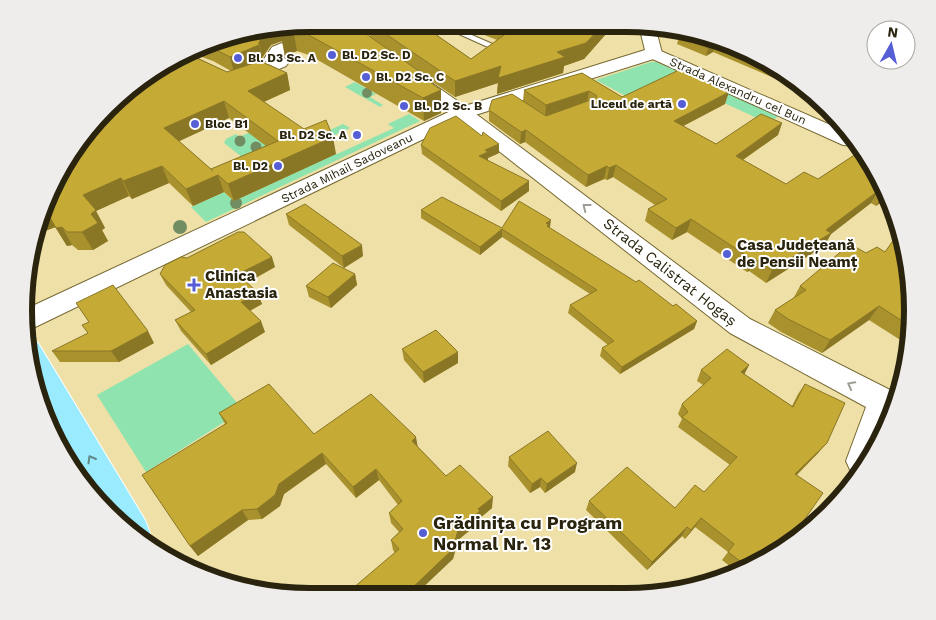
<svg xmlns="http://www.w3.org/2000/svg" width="936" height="620" viewBox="0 0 936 620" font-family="'Work Sans',sans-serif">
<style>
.green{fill:#8fe3af}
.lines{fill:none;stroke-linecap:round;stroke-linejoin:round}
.service-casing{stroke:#756832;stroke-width:2}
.minor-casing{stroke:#756832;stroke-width:2}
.tertiary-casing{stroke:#756832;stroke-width:2}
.primary-casing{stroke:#fff;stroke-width:2}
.service{fill:#fff;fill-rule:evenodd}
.minor{fill:#fff;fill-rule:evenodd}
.tertiary{fill:#fff;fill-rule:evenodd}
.primary{fill:#99ebfd;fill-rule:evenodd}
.tree{fill:#738d63}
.wall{fill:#a9922e;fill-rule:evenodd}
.shaded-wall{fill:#8a7726}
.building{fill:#c5aa36;stroke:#8a7726;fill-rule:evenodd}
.oneway{stroke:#9f9c93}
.oneway2{stroke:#628886}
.poi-dot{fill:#565ed5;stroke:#fff;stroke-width:2}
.labels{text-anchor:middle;stroke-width:4;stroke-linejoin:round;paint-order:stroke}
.far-poi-label{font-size:12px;font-weight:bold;fill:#2a240e;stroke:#fff;text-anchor:start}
.far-street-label{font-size:12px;fill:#2a240e;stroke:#fff}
.poi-label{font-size:15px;font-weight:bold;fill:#2a240e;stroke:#fff;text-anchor:start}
.street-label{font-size:15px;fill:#2a240e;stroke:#fff}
.near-poi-label{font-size:18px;font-weight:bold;fill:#2a240e;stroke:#fff;text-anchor:start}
.rim{fill:none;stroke:#2a240e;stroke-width:6}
</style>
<rect width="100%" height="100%" fill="#eee0a7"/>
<path class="green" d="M 651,62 L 656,62 L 779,116 L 768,123 L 676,81 L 635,101 L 596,80 Z
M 355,82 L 376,94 L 370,97 L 383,105 L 380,107 L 345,87 Z
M 409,114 L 420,121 L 206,222 L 191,207 L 224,192 L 234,201 L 299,171 L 306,141 L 343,124 L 350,128 L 320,142 L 337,154 L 394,128 L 388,124 Z
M 260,128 L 282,158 L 252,165 L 224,143 L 226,139 L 236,134 L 239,137 Z
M 188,344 L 243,410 L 146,472 L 97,395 Z"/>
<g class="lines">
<defs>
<path id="service" d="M 439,25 L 449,25 L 497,46 L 490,48 Z"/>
<path id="minor" d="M 317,29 L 323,31 L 325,34 L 323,37 L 284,54 L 283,57 L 289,62 L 286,66 L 244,84 L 238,85 L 232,84 L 229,80 L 232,76 L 266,62 L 264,59 L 272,47 Z
M 654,48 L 842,130 L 854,146 L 843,145 L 648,57 L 646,53 L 648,49 Z
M 410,71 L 416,72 L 476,114 L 750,319 L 898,394 L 897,402 L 856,473 L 851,472 L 846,461 L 866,407 L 730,333 L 462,122 L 404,80 L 401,76 L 404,72 Z"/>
<path id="tertiary" d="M 639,26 L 655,26 L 662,53 L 660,57 L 469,117 L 27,331 L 26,309 L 455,109 L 645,50 Z"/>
<path id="primary" d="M 28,340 L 38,343 L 145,520 L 150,533 L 146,542 L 121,525 L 82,477 L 47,413 L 29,366 Z"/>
</defs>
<use href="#service" class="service-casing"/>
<use href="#minor" class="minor-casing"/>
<use href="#tertiary" class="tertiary-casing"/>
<use href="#primary" class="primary-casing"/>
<use href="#service" class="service"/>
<use href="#minor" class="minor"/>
<use href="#tertiary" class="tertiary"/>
<use href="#primary" class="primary"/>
</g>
<g class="tree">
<circle cx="367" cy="93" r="5"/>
<circle cx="240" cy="141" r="5.5"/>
<circle cx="256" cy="147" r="5.5"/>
<circle cx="236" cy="203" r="6"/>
<circle cx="180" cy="227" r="7"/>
</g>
<path class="wall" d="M 310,24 L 422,25 L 471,59 L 497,40 L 459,25 L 613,26 L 584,59 L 564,66 L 563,73 L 497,94 L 498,83 L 455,97 L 433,82 L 433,84 L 441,90 L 441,113 L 424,121 L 309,55 L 297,51 L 285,56 L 282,41 L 271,45 L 262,58 L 263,61 L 262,61 L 287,73 L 290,90 L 264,102 L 336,154 L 234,201 L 224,192 L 193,206 L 169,183 L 132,199 L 129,196 L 96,211 L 105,228 L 102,230 L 108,241 L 93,250 L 78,250 L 72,245 L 67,246 L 55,227 L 39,233 L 38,232 L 45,201 L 151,72 L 218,39 ZM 369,29 L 370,37 L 362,32 ZM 194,56 L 199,56 L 213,61 L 231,71 L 227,72 ZM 229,118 L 266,146 L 211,169 L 179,141 Z
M 679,37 L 752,53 L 782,73 L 774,78 L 713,52 L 706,56 L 677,44 Z
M 582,73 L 622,97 L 725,104 L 683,126 L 716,144 L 782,123 L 778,135 L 743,160 L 786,184 L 818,179 L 859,152 L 887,198 L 876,206 L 871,203 L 831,234 L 824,246 L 766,283 L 749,271 L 747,272 L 687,232 L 672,240 L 645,221 L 648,209 L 655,205 L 613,177 L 607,180 L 604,179 L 586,187 L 525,142 L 520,144 L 489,121 L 489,110 L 523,101 L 524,90 Z
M 806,89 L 815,95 L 820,102 L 803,94 Z
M 421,145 L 499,153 L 488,158 L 488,160 L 529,191 L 501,211 L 422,154 Z
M 421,210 L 502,228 L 550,227 L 549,228 L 697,321 L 694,329 L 620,374 L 600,356 L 602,348 L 608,345 L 568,313 L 570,305 L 590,294 L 502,237 L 480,255 L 421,218 Z
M 286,214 L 363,256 L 344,268 L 289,225 Z
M 897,235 L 910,286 L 909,287 L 912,292 L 905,343 L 869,320 L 822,353 L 781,332 L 768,323 L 775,310 L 793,299 L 800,286 L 866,253 L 885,252 Z
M 275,267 L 247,283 L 262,304 L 250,311 L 265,332 L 211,365 L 181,331 L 175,320 L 191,312 L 166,285 L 160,274 Z
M 355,274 L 357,285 L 331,308 L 309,297 L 306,286 Z
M 154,343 L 119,362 L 60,362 L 52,351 Z
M 402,349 L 458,352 L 458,363 L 424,383 L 404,360 Z
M 749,365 L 744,374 L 792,406 L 798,394 L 805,384 L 819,452 L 797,475 L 793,536 L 752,567 L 736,571 L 722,560 L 728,552 L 695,527 L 685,539 L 682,536 L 647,570 L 586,510 L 589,501 L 675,508 L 704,492 L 730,465 L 678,427 L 682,419 L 678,414 L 682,404 L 703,385 L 697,381 L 701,370 Z
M 219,413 L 314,434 L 418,447 L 446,476 L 492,508 L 480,518 L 480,522 L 458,540 L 453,559 L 395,553 L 393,550 L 391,540 L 399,532 L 391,523 L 389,513 L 398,505 L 379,480 L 356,498 L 326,464 L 284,494 L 280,506 L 262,519 L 248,520 L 198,556 L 190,546 L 225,424 Z
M 509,457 L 575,472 L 545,493 L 540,487 L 530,493 L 508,466 Z"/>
<path class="shaded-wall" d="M 310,24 L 293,29 L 297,51 L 285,56 L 282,41 L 271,45 L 262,58 L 259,42 L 267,31 Z
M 360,24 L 368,24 L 369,29 L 361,32 Z
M 602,26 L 613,26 L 584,59 L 564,66 L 563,73 L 497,94 L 498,83 L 455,97 L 455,81 L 501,66 L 557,52 Z
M 259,45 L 263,61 L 234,73 L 230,57 Z
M 715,45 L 713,52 L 706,56 L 708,48 Z
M 776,70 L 777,70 L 782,73 L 774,78 Z
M 287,73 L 290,90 L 252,107 L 248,91 Z
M 433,81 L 434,93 L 441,90 L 441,113 L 424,121 L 423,98 L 430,82 Z
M 589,91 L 587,103 L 545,117 L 546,105 Z
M 729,92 L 725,104 L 670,133 L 674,121 Z
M 224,101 L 229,118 L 171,145 L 164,128 Z
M 782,123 L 778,135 L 731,168 L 736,156 Z
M 526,130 L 525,142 L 520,144 L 521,132 Z
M 333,137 L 336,154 L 234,201 L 228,184 Z
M 499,144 L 499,153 L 488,158 L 488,162 L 479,156 L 485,150 Z
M 616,165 L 613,177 L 607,180 L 609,168 Z
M 162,166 L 169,183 L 132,199 L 123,181 Z
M 607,166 L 604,179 L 586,187 L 588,175 Z
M 218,175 L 224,192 L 193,206 L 186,189 Z
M 121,178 L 129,196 L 96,211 L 105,228 L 102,230 L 108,241 L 93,250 L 82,232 L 83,195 Z
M 529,181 L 529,191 L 501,211 L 501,201 Z
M 878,191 L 871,203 L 831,234 L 824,246 L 766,283 L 772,270 L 826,230 Z
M 885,192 L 887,198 L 876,206 L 884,193 Z
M 45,209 L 56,227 L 39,233 L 38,232 L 43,210 Z
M 691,219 L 687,232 L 672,240 L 676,228 Z
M 551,220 L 550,227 L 548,228 L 548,232 L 546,223 Z
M 62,227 L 72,245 L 67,246 L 56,228 Z
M 502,229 L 502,237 L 480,255 L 480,247 Z
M 362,245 L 363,256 L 344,268 L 342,256 Z
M 272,257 L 275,267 L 242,285 L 238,274 Z
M 755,259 L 749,271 L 747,272 L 753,260 Z
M 355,274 L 357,285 L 331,308 L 328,297 Z
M 909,282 L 910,286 L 896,298 L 906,285 Z
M 258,293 L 262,304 L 245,313 L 241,302 Z
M 879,306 L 869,320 L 822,353 L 830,340 Z
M 261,321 L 265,332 L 211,365 L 206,354 Z
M 697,321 L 694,329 L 620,374 L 622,367 Z
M 148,331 L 154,343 L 119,362 L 111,351 Z
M 458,352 L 458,363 L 424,383 L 423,372 Z
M 749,365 L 744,375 L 741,372 Z
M 416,437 L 418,448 L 412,441 Z
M 827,443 L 819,452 L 788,483 L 795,474 Z
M 322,453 L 326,464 L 284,494 L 280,506 L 262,519 L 257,509 L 279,484 Z
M 577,463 L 575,472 L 545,493 L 547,484 Z
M 376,469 L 379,480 L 356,498 L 353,487 Z
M 541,478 L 540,487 L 530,493 L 532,484 Z
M 493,497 L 492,508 L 480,518 L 480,522 L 458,540 L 453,559 L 416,594 L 409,594 L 409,591 L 458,530 L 478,509 Z
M 242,510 L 248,520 L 198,556 L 190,546 Z
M 701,518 L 695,527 L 685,539 L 691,530 Z
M 687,527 L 682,536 L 647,570 L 652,562 Z"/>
<path class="building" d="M 310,24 L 352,24 L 433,81 L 430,82 L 441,90 L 423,98 L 305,33 L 293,29 L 281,34 L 301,25 Z
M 371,24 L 422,25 L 471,59 L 511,30 L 499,25 L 602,26 L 586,43 L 557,52 L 565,57 L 498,78 L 501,66 L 455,81 Z
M 267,31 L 259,42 L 259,45 L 230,57 L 207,45 L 218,39 Z
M 686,33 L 752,53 L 777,70 L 776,70 L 715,45 L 708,48 L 679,37 Z
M 188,54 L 227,72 L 260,61 L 287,73 L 248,91 L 304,129 L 326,120 L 333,137 L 228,184 L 218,175 L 186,189 L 162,166 L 123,181 L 121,178 L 83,195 L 96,210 L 91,214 L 98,223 L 82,232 L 67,232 L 62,227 L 56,228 L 45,209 L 43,210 L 45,201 L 83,136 L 151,72 ZM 224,101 L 278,141 L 211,169 L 213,171 L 164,128 Z
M 679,70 L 729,92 L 674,121 L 716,144 L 761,114 L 782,123 L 736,156 L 786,184 L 804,172 L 818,179 L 859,152 L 883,184 L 885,192 L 884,193 L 878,191 L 826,230 L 831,233 L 772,270 L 755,259 L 753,260 L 691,219 L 676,228 L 648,209 L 667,199 L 616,165 L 609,168 L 607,166 L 588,175 L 526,130 L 521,132 L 489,110 L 492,100 L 512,94 L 546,116 L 596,98 L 597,96 L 589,91 L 546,105 L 524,90 L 582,73 L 622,97 Z
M 456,116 L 482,136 L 483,132 L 499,144 L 485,150 L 488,152 L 479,156 L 529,181 L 501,201 L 421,145 L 430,128 Z
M 442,197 L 502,228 L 519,201 L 551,220 L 546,223 L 549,225 L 547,226 L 636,282 L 639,280 L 673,306 L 676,304 L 697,321 L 622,367 L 602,348 L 614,341 L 570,305 L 597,290 L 502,229 L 480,247 L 421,210 Z
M 305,204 L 362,245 L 342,256 L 286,214 Z
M 238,232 L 244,232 L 272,257 L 238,274 L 258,293 L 241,302 L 261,321 L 206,354 L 175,320 L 195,310 L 160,274 L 165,265 L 181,257 L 187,258 Z
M 897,235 L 909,282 L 906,285 L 911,288 L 912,292 L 907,324 L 879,306 L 830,340 L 788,319 L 775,310 L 806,290 L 800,286 L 850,244 L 866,253 L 877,247 L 885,252 Z
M 333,263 L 355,274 L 328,297 L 306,286 Z
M 113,285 L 148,331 L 111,351 L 52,351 L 88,333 L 82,325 L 89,322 L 76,303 Z
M 436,330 L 458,352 L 423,372 L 402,349 Z
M 727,349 L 749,365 L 741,372 L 793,407 L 805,384 L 845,403 L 827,443 L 795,474 L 823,493 L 793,536 L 758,563 L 753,559 L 748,567 L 728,552 L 734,544 L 701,518 L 691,530 L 687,527 L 652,562 L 589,501 L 627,467 L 675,508 L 695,485 L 704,492 L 737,457 L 682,417 L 688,412 L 682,404 L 711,378 L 701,370 Z
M 269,384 L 314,434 L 371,394 L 416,437 L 412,441 L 446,476 L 460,465 L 493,497 L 478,509 L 480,511 L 458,530 L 453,549 L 409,591 L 411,594 L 346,594 L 399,549 L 391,540 L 403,529 L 389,513 L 402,501 L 376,469 L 353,487 L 322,453 L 279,484 L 275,495 L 257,509 L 242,510 L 190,546 L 142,475 L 227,423 L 219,413 Z
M 548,431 L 577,463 L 547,484 L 541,478 L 532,484 L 509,457 Z
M 612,585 L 624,596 L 600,595 Z"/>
<defs><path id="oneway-chevron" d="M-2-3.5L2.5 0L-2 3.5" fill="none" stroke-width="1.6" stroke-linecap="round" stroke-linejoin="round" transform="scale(1.25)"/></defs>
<g class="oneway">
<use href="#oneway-chevron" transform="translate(586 207) rotate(-142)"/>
<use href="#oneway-chevron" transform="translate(851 385) rotate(-152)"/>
</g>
<use class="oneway2" href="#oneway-chevron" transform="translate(91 459) rotate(-120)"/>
<g class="poi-dot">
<circle cx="332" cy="55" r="5"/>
<circle cx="238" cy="58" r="5"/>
<circle cx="366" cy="77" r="5"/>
<circle cx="682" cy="104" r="5"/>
<circle cx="404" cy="106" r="5"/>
<circle cx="195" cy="124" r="5"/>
<circle cx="357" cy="135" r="5"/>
<circle cx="278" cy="166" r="5"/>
<circle cx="727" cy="254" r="5"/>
<path d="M191.5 277.5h5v5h5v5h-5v5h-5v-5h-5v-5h5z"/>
<circle cx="423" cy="533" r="5"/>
</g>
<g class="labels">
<g class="far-poi-label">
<text x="342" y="59">Bl. D2 Sc. D</text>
<text x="248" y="62">Bl. D3 Sc. A</text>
<text x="376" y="81">Bl. D2 Sc. C</text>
<text x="672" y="108" text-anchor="end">Liceul de artă</text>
<text x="414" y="110">Bl. D2 Sc. B</text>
<text x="205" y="128">Bloc B1</text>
<text x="347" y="139" text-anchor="end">Bl. D2 Sc. A</text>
<text x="268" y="170" text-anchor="end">Bl. D2</text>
</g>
<g class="far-street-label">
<text transform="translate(738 91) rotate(24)" y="4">Strada Alexandru cel Bun</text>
<text transform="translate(347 168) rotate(-26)" y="4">Strada Mihail Sadoveanu</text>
</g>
<g class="poi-label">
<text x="737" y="250">Casa Județeană<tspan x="737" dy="17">de Pensii Neamț</tspan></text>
<text x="205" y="281">Clinica<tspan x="205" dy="17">Anastasia</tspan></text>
</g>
<g class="street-label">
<text transform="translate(670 272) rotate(38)" y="5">Strada Calistrat Hogaș</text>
</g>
<g class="near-poi-label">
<text x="433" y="529">Grădinița cu Program<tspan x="433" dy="21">Normal Nr. 13</tspan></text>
</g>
</g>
<path d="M0 0H936V620H0ZM310 32H626A278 278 0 0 1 904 310V310A278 278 0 0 1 626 588H310A278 278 0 0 1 32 310V310A278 278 0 0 1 310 32Z" fill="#eeedec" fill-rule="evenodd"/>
<path class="rim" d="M310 32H626A278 278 0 0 1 904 310V310A278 278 0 0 1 626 588H310A278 278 0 0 1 32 310V310A278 278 0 0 1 310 32Z"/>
<g transform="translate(891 45) rotate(8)"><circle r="24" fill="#ffffff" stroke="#aaa79f"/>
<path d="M0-4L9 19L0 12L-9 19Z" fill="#565ed5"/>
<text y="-8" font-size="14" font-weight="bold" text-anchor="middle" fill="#2a240e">N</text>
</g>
</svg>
